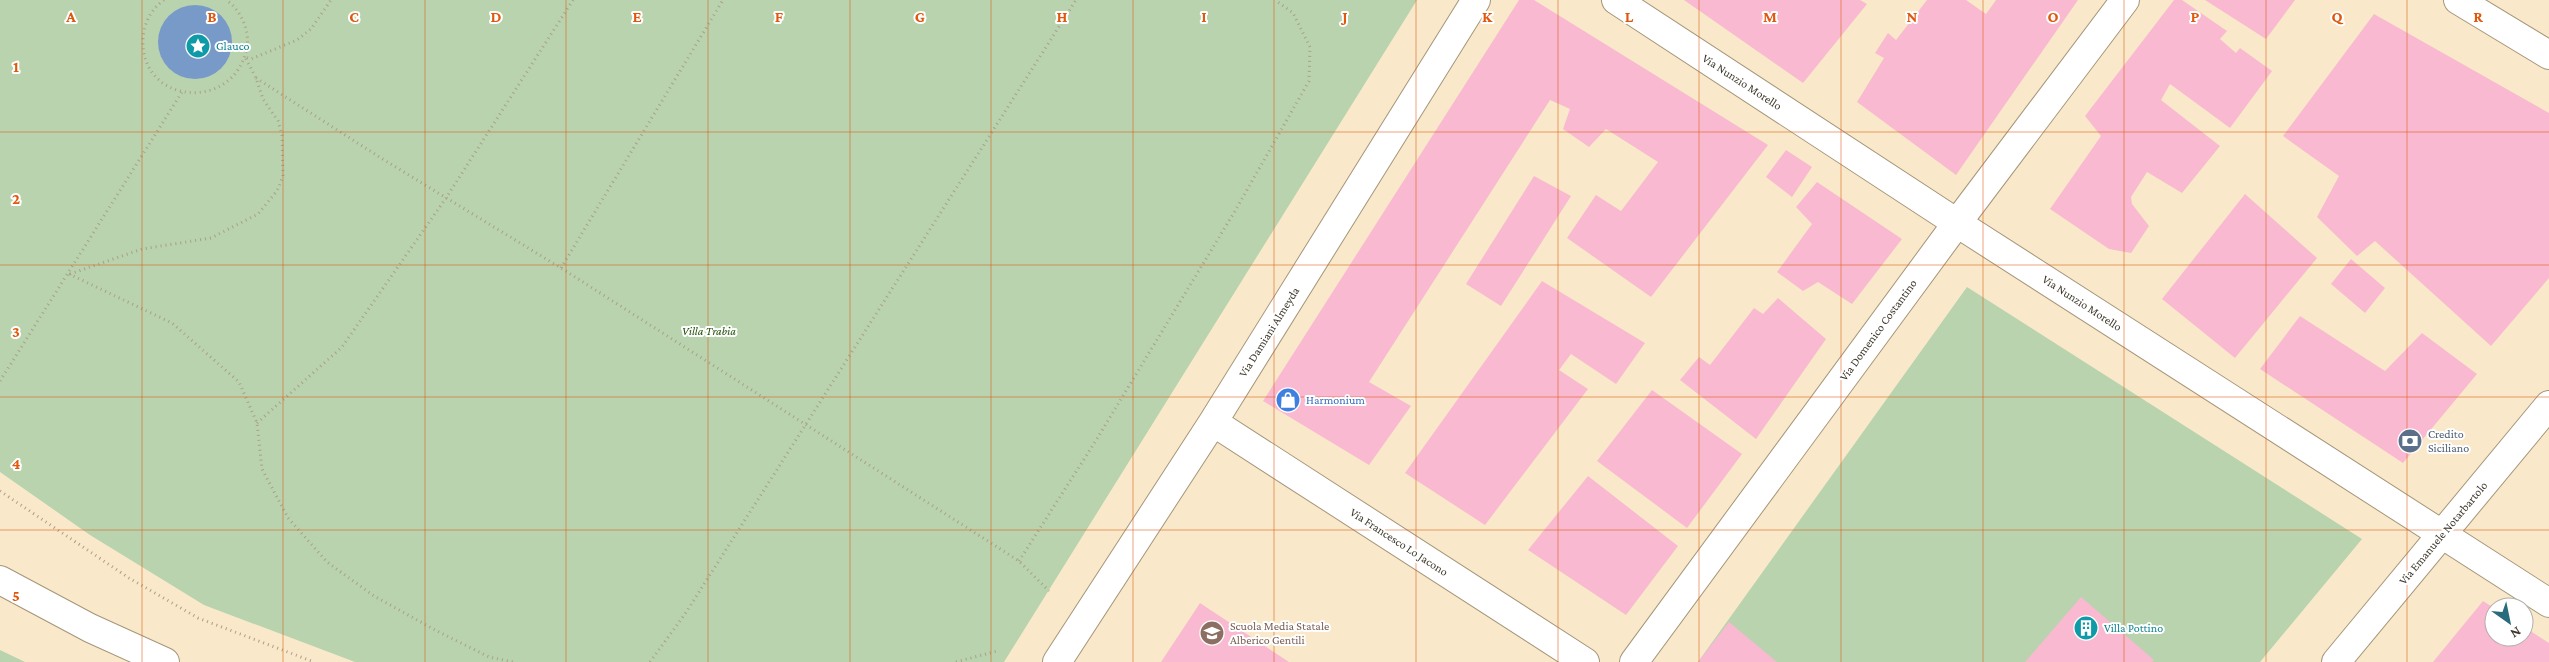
<svg xmlns="http://www.w3.org/2000/svg" width="2549" height="662" viewBox="0 0 2549 662" font-family="'Crimson Pro',serif">
<style>
.green{fill:#b8d3ae}
.water{fill:#789ac9}
.building{fill:#f9b9d0}
.lines{fill:none;stroke-linecap:round;stroke-linejoin:round}
.minor-casing{stroke:#a5967a;stroke-width:30}
.path{stroke:#ab9f88;stroke-width:3;stroke-dasharray:1 4;stroke-linecap:butt}
.minor{stroke:#fff;stroke-width:28}
.grid{fill:none;stroke:#e0570e;stroke-width:1;stroke-opacity:0.55}
.labels{text-anchor:middle;stroke-width:4;stroke-linejoin:round;paint-order:stroke}
.culture-label{font-size:12px;fill:#0d838f;stroke:#fff;text-anchor:start}
.street-label{font-size:12px;fill:#3e382c;stroke:#fff}
.park-label{font-size:12px;font-style:italic;fill:#204e06;stroke:#fff}
.shop-label{font-size:12px;fill:#366cbe;stroke:#fff;text-anchor:start}
.service-label{font-size:12px;fill:#4e5e75;stroke:#fff;text-anchor:start}
.education-label{font-size:12px;fill:#785e54;stroke:#fff;text-anchor:start}
.grid-label{font-size:16px;text-anchor:middle;font-weight:bold;fill:#e0570e;stroke:#fff;stroke-width:4;stroke-linejoin:round;paint-order:stroke}
</style>
<rect width="100%" height="100%" fill="#f9e9ca"/>
<path class="green" d="M 0,0 L 1417,0 L 1004,662 L 355,662 L 204,605 L 90,535 L 0,472 Z
M 1967,287 L 2362,539 L 2260,662 L 1698,662 Z
M 0,650 L 25,662 L 0,662 Z"/>
<path class="water" d="M158 42a37 37 0 1 1 74 0a37 37 0 1 1-74 0Z"/>
<path class="building" d="M 1519,0 L 1534,0 L 1768,145 L 1651,297 L 1567,238 L 1596,195 L 1621,211 L 1658,162 L 1606,129 L 1589,147 L 1563,129 L 1570,109 L 1550,100 L 1369,382 L 1411,406 L 1369,465 L 1263,401 Z
M 1684,0 L 1860,0 L 1867,4 L 1803,83 Z
M 1927,0 L 1966,0 L 1986,14 L 1996,0 L 2078,0 L 1956,175 L 1857,102 L 1884,58 L 1875,53 L 1888,33 L 1896,40 Z
M 2174,0 L 2182,0 L 2227,31 L 2220,39 L 2236,53 L 2240,48 L 2272,71 L 2230,128 L 2170,84 L 2161,100 L 2220,146 L 2182,193 L 2147,172 L 2131,197 L 2132,204 L 2149,226 L 2131,253 L 2109,249 L 2050,209 L 2101,136 L 2085,116 Z
M 2205,0 L 2295,0 L 2266,39 Z
M 2374,14 L 2549,113 L 2549,278 L 2491,346 L 2375,241 L 2357,256 L 2317,217 L 2339,176 L 2283,136 Z
M 1786,150 L 1812,167 L 1792,197 L 1766,177 Z
M 1534,176 L 1571,196 L 1501,306 L 1466,284 Z
M 1817,182 L 1902,239 L 1852,304 L 1818,282 L 1803,291 L 1777,272 L 1812,224 L 1796,207 Z
M 2245,194 L 2317,258 L 2235,358 L 2162,299 Z
M 2351,259 L 2385,288 L 2365,313 L 2331,284 Z
M 1542,281 L 1645,343 L 1616,384 L 1571,354 L 1559,370 L 1588,389 L 1485,525 L 1405,473 Z
M 1778,298 L 1826,339 L 1756,439 L 1680,380 L 1699,357 L 1710,365 L 1754,308 L 1763,314 Z
M 2300,316 L 2385,371 L 2422,333 L 2477,374 L 2403,463 L 2260,369 Z
M 1652,390 L 1742,454 L 1687,528 L 1597,461 Z
M 1588,476 L 1678,546 L 1626,615 L 1528,550 Z
M 2081,597 L 2154,660 L 2152,662 L 2025,662 Z
M 2483,601 L 2494,608 L 2494,637 L 2524,637 L 2524,627 L 2549,643 L 2549,662 L 2433,662 Z
M 1200,603 L 1289,662 L 1161,662 Z
M 1729,622 L 1777,662 L 1698,662 Z"/>
<g class="lines">
<defs>
<path id="minor" d="M 1616,0 L 1957,223 L 2549,603
M 2458,0 L 2549,55
M 1213,422 L 1585,662
M 0,580 L 90,628 L 165,662
M 1057,662 L 1213,422 L 1476,0
M 1634,662 L 1957,223 L 2125,0
M 2336,662 L 2549,405"/>
</defs>
<use href="#minor" class="minor-casing"/>
<path class="path" d="M 164,0 C 151,9 144,23 143,39 C 140,105 235,113 247,47 C 250,30 240,9 226,0
M 256,78 L 381,158 L 561,268 L 1019,561 L 1049,591
M 561,268 L 723,0
M 69,274 L 172,323 L 239,382 L 257,423 L 262,469 L 288,518 L 327,562 L 374,596 L 437,631 L 489,657 L 513,662
M 70,274 L 142,249 L 211,238 L 258,214 L 277,191 L 283,176 L 282,135 L 278,121 L 263,99 L 256,78 L 245,57 L 251,59 L 297,40 L 311,29 L 331,0
M 0,381 L 182,92
M 257,423 L 342,347 L 446,198 L 573,0
M 0,491 L 129,578 L 198,618 L 314,662
M 1019,561 L 1095,442 L 1235,211 L 1309,81 L 1310,47 L 1293,13 L 1275,0
M 650,662 L 685,614 L 1076,0
M 956,662 L 997,651"/>
<use href="#minor" class="minor"/>
</g>
<path class="grid" d="M 142,0 L 142,662M 283,0 L 283,662M 425,0 L 425,662M 566,0 L 566,662M 708,0 L 708,662M 850,0 L 850,662M 991,0 L 991,662M 1133,0 L 1133,662M 1274,0 L 1274,662M 1416,0 L 1416,662M 1558,0 L 1558,662M 1699,0 L 1699,662M 1841,0 L 1841,662M 1983,0 L 1983,662M 2124,0 L 2124,662M 2266,0 L 2266,662M 2407,0 L 2407,662M 0,132 L 2549,132M 0,265 L 2549,265M 0,397 L 2549,397M 0,530 L 2549,530"/>
<defs>
<symbol id="sight-disc" viewBox="-11 -11 22 22"><circle r="9.5" fill="#0f9aa8" stroke="#fff"/><path d="M0-6L1.8-2.2L6-1.7L2.9 1.2L3.7 5.4L0 3.3L-3.7 5.4L-2.9 1.2L-6-1.7L-1.8-2.2Z" fill="#fff"/></symbol>
<symbol id="shop-disc" viewBox="-11 -11 22 22"><circle r="9.5" fill="#3f7fe0" stroke="#fff"/><path d="M-5-2.5h2.3a2.7 3.5 0 0 1 5.4 0H5L5.5 6h-11ZM-1.5-2.5h3a1.5 2.3 0 0 0-3 0Z" fill="#fff"/></symbol>
<symbol id="bank-disc" viewBox="-11 -11 22 22"><circle r="9.5" fill="#5c6f8a" stroke="#fff"/><path d="M-6-4H6V4H-6ZM0-2.3a2.3 2.3 0 1 0 0 4.6a2.3 2.3 0 1 0 0-4.6Z" fill="#fff"/></symbol>
<symbol id="building-disc" viewBox="-11 -11 22 22"><circle r="9.5" fill="#0f9aa8" stroke="#fff"/><path d="M-4-6H4V6H1V3H-1V6H-4ZM-2.5-4.3h1.7v1.8h-1.7ZM.8-4.3h1.7v1.8H.8ZM-2.5-1h1.7V.8h-1.7ZM.8-1h1.7V.8H.8Z" fill="#fff"/></symbol>
<symbol id="school-disc" viewBox="-11 -11 22 22"><circle r="9.5" fill="#8d6e63" stroke="#fff"/><path d="M0-5L7-2L0 1L-7-2ZM-4 1L0 2.5L4 1V4Q0 6-4 4Z" fill="#fff"/></symbol>
</defs>
<g fill-rule="evenodd">
<use href="#sight-disc" x="184" y="32" width="28" height="28"/>
<use href="#shop-disc" x="1274" y="386" width="28" height="28"/>
<use href="#bank-disc" x="2396" y="427" width="28" height="28"/>
<use href="#building-disc" x="2072" y="614" width="28" height="28"/>
<use href="#school-disc" x="1198" y="619" width="28" height="28"/>
</g>
<g class="labels">
<g class="culture-label">
<text x="216" y="50">Glauco</text>
<text x="2104" y="632">Villa Pottino</text>
</g>
<g class="street-label">
<text transform="translate(1742 82) rotate(33)" y="4">Via Nunzio Morello</text>
<text transform="translate(2082 303) rotate(33)" y="4">Via Nunzio Morello</text>
<text transform="translate(1878 330) rotate(-54)" y="4">Via Domenico Costantino</text>
<text transform="translate(1269 332) rotate(-58)" y="4">Via Damiani Almeyda</text>
<text transform="translate(2443 533) rotate(-50)" y="4">Via Emanuele Notarbartolo</text>
<text transform="translate(1399 542) rotate(33)" y="4">Via Francesco Lo Jacono</text>
</g>
<g class="park-label">
<text x="709" y="335">Villa Trabia</text>
</g>
<g class="shop-label">
<text x="1306" y="404">Harmonium</text>
</g>
<g class="service-label">
<text x="2428" y="438">Credito<tspan x="2428" dy="14">Siciliano</tspan></text>
</g>
<g class="education-label">
<text x="1230" y="630">Scuola Media Statale<tspan x="1230" dy="14">Alberico Gentili</tspan></text>
</g>
</g>
<g class="grid-label">
<text x="71" y="22">A</text>
<text x="212" y="22">B</text>
<text x="354" y="22">C</text>
<text x="496" y="22">D</text>
<text x="637" y="22">E</text>
<text x="779" y="22">F</text>
<text x="920" y="22">G</text>
<text x="1062" y="22">H</text>
<text x="1204" y="22">I</text>
<text x="1345" y="22">J</text>
<text x="1487" y="22">K</text>
<text x="1629" y="22">L</text>
<text x="1770" y="22">M</text>
<text x="1912" y="22">N</text>
<text x="2053" y="22">O</text>
<text x="2195" y="22">P</text>
<text x="2337" y="22">Q</text>
<text x="2478" y="22">R</text>
<text x="16" y="72">1</text>
<text x="16" y="204">2</text>
<text x="16" y="337">3</text>
<text x="16" y="469">4</text>
<text x="16" y="601">5</text>
</g>
<g transform="translate(2509 622) rotate(147)"><circle r="24" fill="#ffffff" stroke="#b2afab"/>
<path d="M0-4L9 19L0 12L-9 19Z" fill="#276b7c"/>
<text y="-8" font-size="14" font-weight="bold" text-anchor="middle" fill="#3e382c">N</text>
</g>
</svg>
